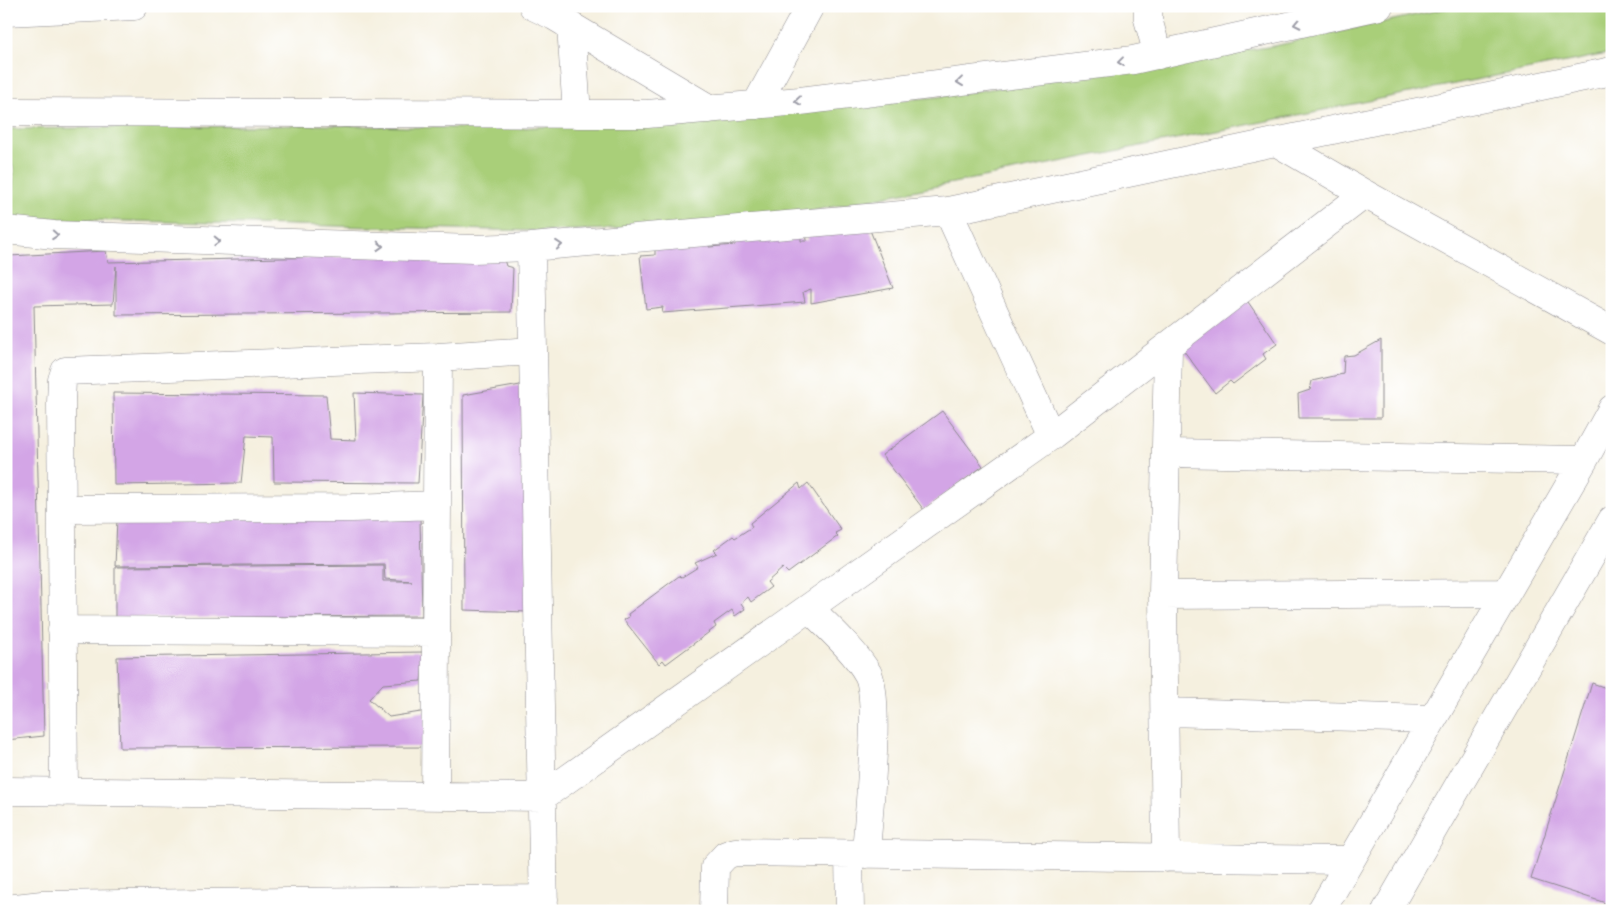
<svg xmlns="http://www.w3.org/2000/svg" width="1618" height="917" viewBox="0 0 1618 917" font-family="Caveat,sans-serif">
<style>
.green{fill:#a9cf79;stroke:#66785a}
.building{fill:#d3a5e6}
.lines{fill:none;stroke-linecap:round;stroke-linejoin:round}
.minor-casing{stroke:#8c898d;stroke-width:29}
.minor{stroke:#fff;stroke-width:28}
.oneway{stroke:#9c9ca7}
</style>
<rect width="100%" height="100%" fill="#fff"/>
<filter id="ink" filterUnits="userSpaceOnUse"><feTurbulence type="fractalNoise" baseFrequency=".02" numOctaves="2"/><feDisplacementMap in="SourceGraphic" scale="10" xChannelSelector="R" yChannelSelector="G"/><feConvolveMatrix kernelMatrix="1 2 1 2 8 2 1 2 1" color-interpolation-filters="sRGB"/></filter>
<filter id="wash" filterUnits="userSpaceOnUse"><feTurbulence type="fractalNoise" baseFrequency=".0096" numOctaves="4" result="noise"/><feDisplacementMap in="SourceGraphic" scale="20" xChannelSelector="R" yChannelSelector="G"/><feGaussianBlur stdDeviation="1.12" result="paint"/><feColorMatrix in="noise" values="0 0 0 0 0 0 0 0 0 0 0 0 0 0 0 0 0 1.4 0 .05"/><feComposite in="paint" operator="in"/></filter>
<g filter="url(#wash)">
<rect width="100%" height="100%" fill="#f5f0df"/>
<path class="green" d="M 1457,6 L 1612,6 L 1612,53 L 801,213 L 703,227 L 535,231 L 6,218 L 6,209 L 12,197 L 14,170 L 6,148 L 6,129 L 321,125 L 505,129 L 722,115 L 937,97 L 1274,46 Z"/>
<g id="blocks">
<path class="building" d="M 868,225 L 893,288 L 811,303 L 811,289 L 803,292 L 805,302 L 662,313 L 663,307 L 646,309 L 640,256 L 655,255 L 655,247 L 710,242 L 709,247 L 735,245 L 734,237 L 801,228 L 801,241 L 807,241 L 806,227 Z
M 106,251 L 108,262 L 502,253 L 506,266 L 513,268 L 511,312 L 116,315 L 116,266 L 113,304 L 34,306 L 44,736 L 6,740 L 6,259 L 9,256 Z
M 1246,299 L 1277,344 L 1263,354 L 1266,359 L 1233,384 L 1230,381 L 1215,393 L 1181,347 Z
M 1381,340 L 1381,418 L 1299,418 L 1298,394 L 1310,390 L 1312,381 L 1343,374 L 1344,356 L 1354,355 Z
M 526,384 L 528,612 L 464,610 L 463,395 Z
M 113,393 L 326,395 L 330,439 L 356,440 L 354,393 L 423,395 L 418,483 L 274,482 L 273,437 L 246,436 L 241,483 L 114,485 Z
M 942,411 L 983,466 L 924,510 L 882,455 Z
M 799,483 L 801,489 L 808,483 L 841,530 L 835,533 L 838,536 L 788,573 L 783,568 L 767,582 L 771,587 L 751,602 L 748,597 L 741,603 L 745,609 L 735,616 L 732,610 L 714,623 L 716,627 L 666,664 L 663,660 L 659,664 L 624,620 L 629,617 L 628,614 L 679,576 L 682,577 L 698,567 L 695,563 L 717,553 L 714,550 L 733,536 L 735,538 L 752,527 L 750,523 Z
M 420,517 L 422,616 L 115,618 L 115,567 L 383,565 L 383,581 L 412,581 L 385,579 L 384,564 L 115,566 L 117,519 Z
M 424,652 L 421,681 L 383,684 L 369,699 L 389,717 L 427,711 L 429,747 L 120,748 L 117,657 Z
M 1592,683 L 1612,690 L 1612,905 L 1531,879 Z"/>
</g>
</g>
<g filter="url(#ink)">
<use href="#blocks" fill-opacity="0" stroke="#8c898d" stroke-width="1"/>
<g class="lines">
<defs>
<path id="minor" d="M 533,6 L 554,16 L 710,109
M 1148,6 L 1148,19 L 1158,55
M 6,12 L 134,6
M 571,26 L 577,114
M 756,105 L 810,6
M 6,112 L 647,114 L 800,101 L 1133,60 L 1379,6
M 1276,142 L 1365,194 L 1612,331
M 948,211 L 1051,436
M 6,230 L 54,235 L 473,249 L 531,247 L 948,211 L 1612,71
M 531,247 L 544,911
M 1166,453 L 1584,460
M 62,509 L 352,508 L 437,505
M 1163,595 L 1506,593
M 809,608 C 828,627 855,651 868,674 C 881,701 868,818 866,854
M 62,630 L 436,632
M 1165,712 L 1433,719
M 6,791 L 542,797 L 1051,436 L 1365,194
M 64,792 L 61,403 L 62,380 L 65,371 L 438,357 L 533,351
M 435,796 L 438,357
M 849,854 L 850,911
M 1166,858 L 1163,595 L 1168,348
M 6,909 L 42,905 L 544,899
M 714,911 L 715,867 L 726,855 L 735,852 L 1349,860
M 1321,911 L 1584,460 L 1612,409
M 1386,911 L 1612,520"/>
</defs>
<use href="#minor" class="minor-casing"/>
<use href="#minor" class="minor"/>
</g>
<defs><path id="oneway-chevron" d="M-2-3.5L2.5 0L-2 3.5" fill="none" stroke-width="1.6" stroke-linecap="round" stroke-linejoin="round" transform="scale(1.25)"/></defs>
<g class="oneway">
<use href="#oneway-chevron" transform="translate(1297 24) rotate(168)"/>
<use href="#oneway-chevron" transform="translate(1121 62) rotate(173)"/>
<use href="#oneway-chevron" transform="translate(960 82) rotate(173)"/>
<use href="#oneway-chevron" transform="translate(798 101) rotate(174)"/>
<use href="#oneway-chevron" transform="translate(55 235) rotate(4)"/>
<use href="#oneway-chevron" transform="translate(217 241) rotate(2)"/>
<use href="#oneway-chevron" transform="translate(559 245) rotate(-5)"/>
<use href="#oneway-chevron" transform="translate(380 246) rotate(2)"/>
</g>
</g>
<rect width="1618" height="917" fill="none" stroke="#fff" stroke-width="25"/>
</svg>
